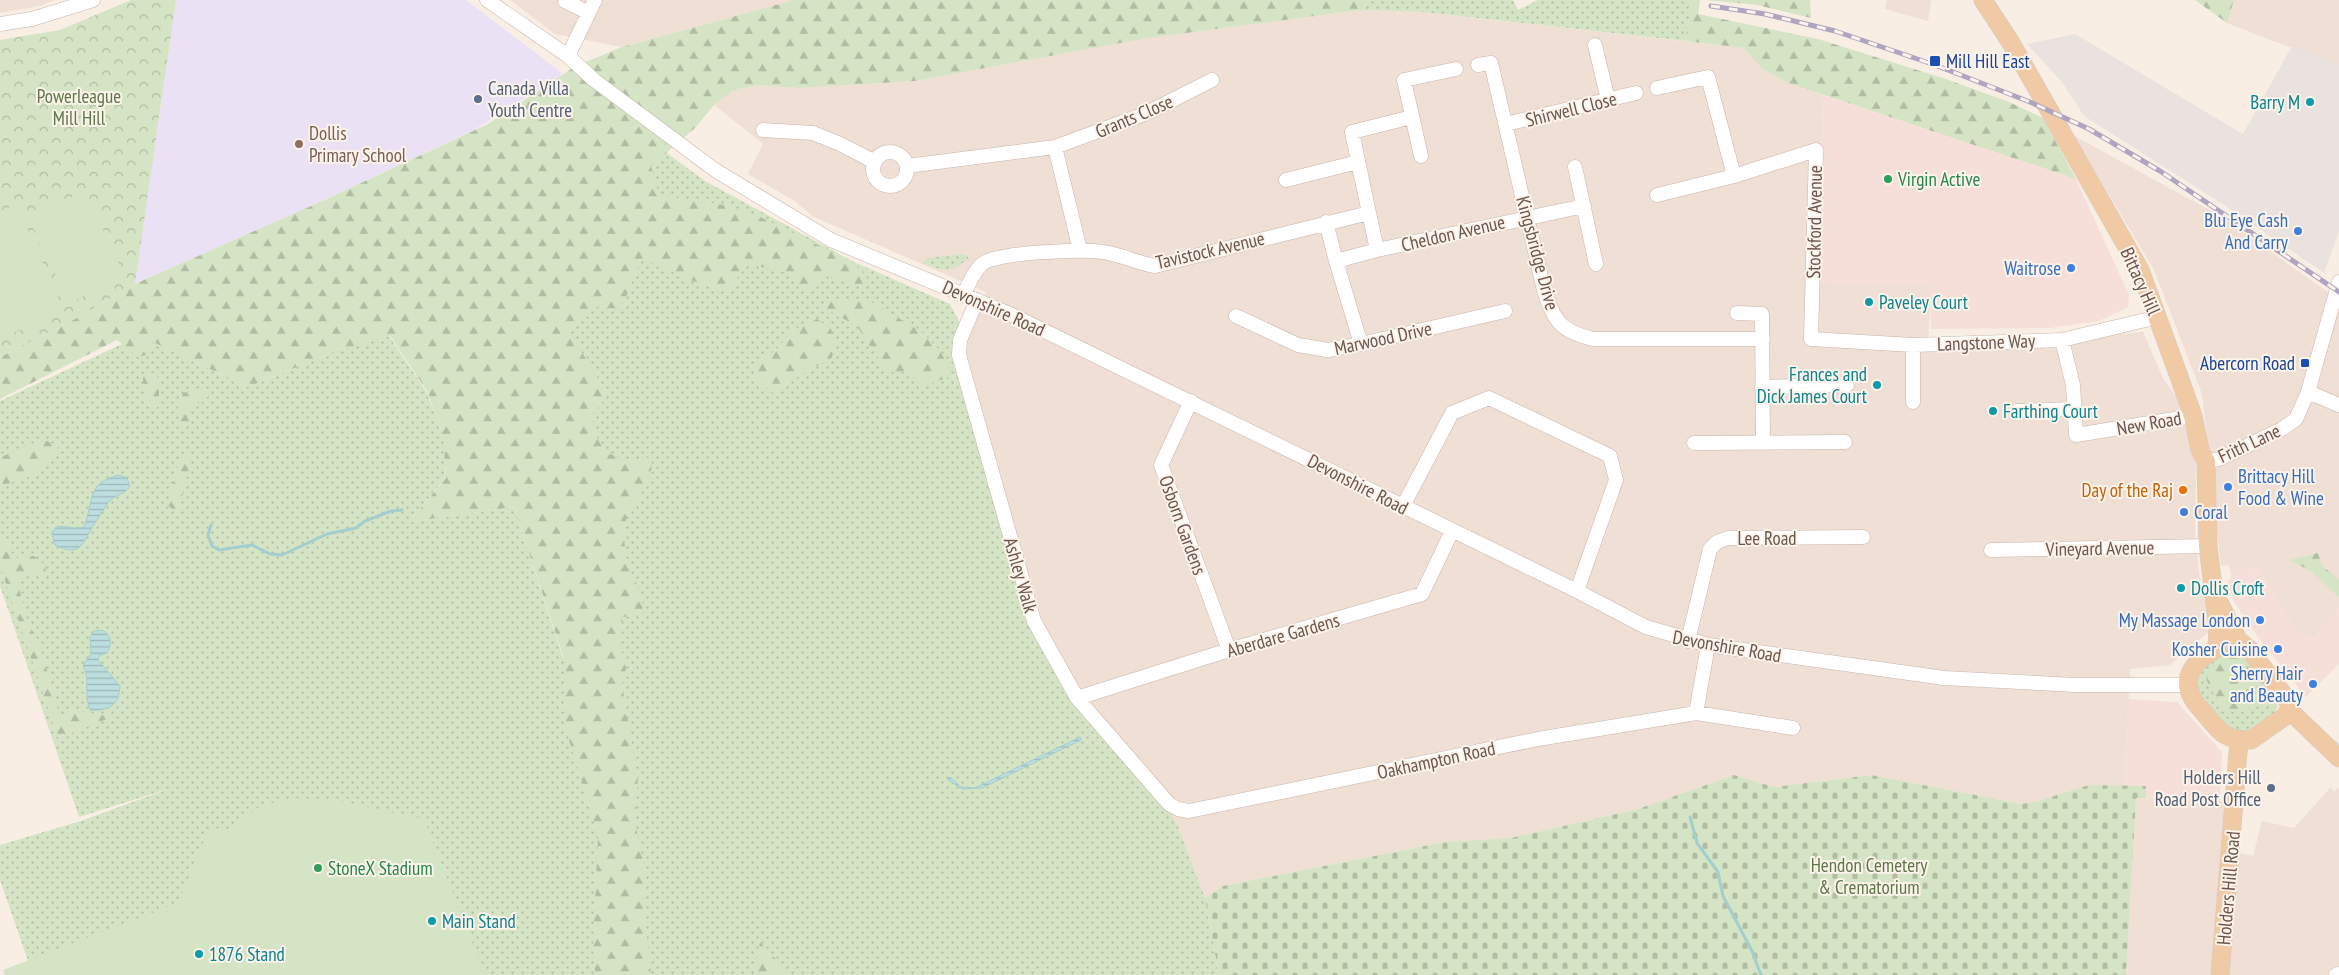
<svg xmlns="http://www.w3.org/2000/svg" width="2339" height="975" viewBox="0 0 2339 975" font-family="'PT Sans Narrow',sans-serif">
<style>
.residential{fill:#efdfd4}
.commercial{fill:#f7dfd9}
.industrial{fill:#e9e2de}
.education{fill:#ebe1f5}
.grass{fill:url(#grass-dots)}
.forest{fill:url(#forest-firs)}
.cemetery{fill:url(#cemetery-stones)}
.park{fill:url(#park-crowns)}
.pitch{fill:#d5e4c5}
.water{fill:url(#water-rules);stroke:#a3cecf}
.lines{fill:none;stroke-linecap:round;stroke-linejoin:round}
.stream{stroke:#a3cecf;stroke-width:3}
.minor-casing{stroke:#c8b5ac;stroke-width:15}
.major-casing{stroke:#d3ccca;stroke-width:19}
.minor{stroke:#fff;stroke-width:14}
.major{stroke:#efcaa5;stroke-width:18}
.rail-casing{stroke:#b0a5c0;stroke-width:5}
.rail{stroke:#fcf3ea;stroke-width:3;stroke-dasharray:9;stroke-linecap:butt}
.transit-dot{fill:#1a4fb4;stroke:#fcf3ea;stroke-width:2}
.service-dot{fill:#5c6f8a;stroke:#fcf3ea;stroke-width:2}
.culture-dot{fill:#0f9aa8;stroke:#fcf3ea;stroke-width:2}
.education-dot{fill:#8d6e63;stroke:#fcf3ea;stroke-width:2}
.leisure-dot{fill:#2e9e5b;stroke:#fcf3ea;stroke-width:2}
.shop-dot{fill:#3f7fe0;stroke:#fcf3ea;stroke-width:2}
.food-dot{fill:#e8710a;stroke:#fcf3ea;stroke-width:2}
.labels{text-anchor:middle;stroke-width:4;stroke-linejoin:round;paint-order:stroke}
.transit-label{font-size:19px;fill:#164399;stroke:#fcf3ea;text-anchor:start}
.service-label{font-size:19px;fill:#4e5e75;stroke:#fcf3ea;text-anchor:start}
.park-label{font-size:19px;fill:#5d774a;stroke:#fcf3ea}
.culture-label{font-size:19px;fill:#0d838f;stroke:#fcf3ea;text-anchor:start}
.street-label{font-size:19px;fill:#6d554d;stroke:#fcf3ea}
.education-label{font-size:19px;fill:#785e54;stroke:#fcf3ea;text-anchor:start}
.leisure-label{font-size:19px;fill:#27864d;stroke:#fcf3ea;text-anchor:start}
.shop-label{font-size:19px;fill:#366cbe;stroke:#fcf3ea;text-anchor:end}
.food-label{font-size:19px;fill:#c56008;stroke:#fcf3ea;text-anchor:end}
</style>
<defs>
<pattern id="grass-dots" width="8" height="8" patternUnits="userSpaceOnUse" patternTransform="scale(1.25)"><rect width="8" height="8" fill="#d5e4c5"/><path d="M2 2h.1M6 6h.1" fill="none" stroke="#b1bca2" stroke-width="1.8" stroke-linecap="round"/></pattern>
<pattern id="forest-firs" width="22" height="20" patternUnits="userSpaceOnUse" patternTransform="scale(1.25)"><rect width="22" height="20" fill="#d5e4c5"/><path d="M5 1l3.5 6h-7zM16 11l3.5 6h-7z" fill="#b1bca2"/></pattern>
<pattern id="cemetery-stones" width="16" height="16" patternUnits="userSpaceOnUse" patternTransform="scale(1.25)"><rect width="16" height="16" fill="#d5e4c5"/><path d="M2 7V4a2 2 0 0 1 4 0v3zM10 15v-3a2 2 0 0 1 4 0v3z" fill="#b1bca2"/></pattern>
<pattern id="park-crowns" width="20" height="18" patternUnits="userSpaceOnUse" patternTransform="scale(1.25)"><rect width="20" height="18" fill="#d5e4c5"/><path d="M2 6a3 3 0 1 1 6 0M12 15a3 3 0 1 1 6 0" fill="none" stroke="#b1bca2"/></pattern>
<pattern id="water-rules" width="6" height="5" patternUnits="userSpaceOnUse" patternTransform="scale(1.25)"><rect width="6" height="5" fill="#bcdedf"/><path d="M0 2.5h6" fill="none" stroke="#9db7b7"/></pattern>
</defs>
<rect width="100%" height="100%" fill="#f9eee4"/>
<path class="residential" d="M 0,0 L 55,0 L 39,6 L 0,13 Z
M 510,0 L 794,0 L 622,47 L 555,34 Z
M 1887,0 L 1931,0 L 1928,21 L 1885,9 Z
M 2234,0 L 2339,0 L 2339,66 L 2227,23 Z
M 1361,10 L 1424,12 L 1744,48 L 1761,68 L 1788,83 L 1823,95 L 1818,282 L 1931,284 L 1928,344 L 2061,340 L 2143,332 L 2163,378 L 2177,398 L 2196,466 L 2195,530 L 2199,572 L 2211,630 L 2170,665 L 2130,669 L 2124,786 L 2089,785 L 2038,801 L 2022,804 L 1871,775 L 1774,787 L 1734,775 L 1638,809 L 1511,838 L 1445,842 L 1223,886 L 1205,898 L 1177,825 L 1082,695 L 1034,621 L 966,372 L 966,342 L 986,292 L 812,216 L 795,201 L 748,174 L 763,144 L 714,105 L 734,90 L 759,85 L 798,88 L 915,81 L 1148,38 Z
M 2073,135 L 2222,217 L 2339,300 L 2339,608 L 2313,639 L 2311,635 L 2298,634 L 2258,568 L 2230,570 L 2229,565 L 2221,566 L 2202,394 L 2154,270 Z
M 2331,787 L 2334,792 L 2339,787 L 2339,975 L 2229,975 L 2238,853 L 2253,856 L 2262,821 L 2294,828 Z
M 2136,798 L 2234,802 L 2221,975 L 2126,975 Z"/>
<path class="commercial" d="M 1823,95 L 2076,179 L 2129,295 L 2128,307 L 2099,321 L 2050,328 L 1931,329 L 1930,284 L 1818,282 Z
M 2258,568 L 2298,634 L 2311,635 L 2313,639 L 2339,608 L 2339,664 L 2306,697 L 2260,640 L 2234,602 L 2227,581 L 2231,578 L 2230,570 Z
M 2128,699 L 2177,702 L 2222,752 L 2220,801 L 2146,798 L 2146,787 L 2124,786 Z"/>
<path class="industrial" d="M 2075,34 L 2243,134 L 2292,46 L 2339,65 L 2339,231 L 2324,273 L 2224,205 L 2084,116 L 2062,82 L 2027,44 Z"/>
<path class="education" d="M 176,0 L 466,0 L 563,74 L 474,130 L 300,211 L 135,284 Z"/>
<path class="grass" d="M 1370,0 L 1513,0 L 1518,10 L 1538,0 L 1692,0 L 1685,41 L 1424,12 L 1361,10 Z
M 656,145 L 705,181 L 854,262 L 950,304 L 960,323 L 952,357 L 1034,621 L 1072,701 L 1153,788 L 1177,824 L 1205,898 L 1219,975 L 33,975 L 0,880 L 0,845 L 81,821 L 168,789 L 79,817 L 0,586 L 0,401 L 135,338 L 153,342 L 248,387 L 333,352 L 389,336 L 426,391 L 444,437 L 446,477 L 409,522 L 514,507 L 563,658 L 606,650 L 562,319 L 640,165 Z
M 964,254 L 969,258 C 949,274 946,272 923,263 L 928,258 Z
M 2228,649 L 2238,651 L 2276,696 L 2278,704 L 2275,713 L 2249,732 L 2232,731 L 2197,690 C 2193,670 2215,660 2228,649 Z"/>
<path class="forest" d="M 794,0 L 1370,0 L 1361,10 L 1148,38 L 915,81 L 798,88 L 759,85 L 734,90 L 714,105 L 695,128 L 651,166 L 659,195 L 724,205 L 758,216 L 853,262 L 871,282 L 854,286 L 827,276 L 809,295 L 785,272 L 748,264 L 726,292 L 690,280 L 642,258 L 621,309 L 594,307 L 570,333 L 608,395 L 592,415 C 594,424 596,439 602,446 C 612,461 635,461 651,457 C 657,483 624,511 624,529 C 624,540 625,557 629,567 C 637,588 644,591 643,615 L 622,617 L 621,647 L 626,668 L 622,686 L 638,779 L 635,823 L 646,875 L 646,928 L 651,975 L 595,975 L 593,949 L 598,835 L 566,730 L 564,659 L 514,507 L 409,522 L 446,478 L 443,436 L 427,391 L 390,336 L 331,353 L 248,387 L 153,342 L 150,354 L 137,357 L 117,340 L 0,399 L 0,357 L 73,320 L 135,284 L 320,202 L 488,124 L 576,66 L 622,47 Z
M 1692,0 L 1700,0 L 1698,14 L 1818,39 L 1946,79 L 2009,102 L 2043,118 L 2076,179 L 1788,83 L 1761,68 L 1744,48 L 1685,41 Z
M 1706,0 L 1810,0 L 1811,18 L 1757,5 Z
M 2195,0 L 2234,0 L 2227,23 Z
M 831,299 L 870,301 L 922,332 L 940,351 L 949,368 L 949,377 L 923,386 L 909,372 L 887,372 L 857,326 L 824,308 Z
M 817,319 L 831,329 L 836,346 L 831,359 L 801,374 L 776,395 L 755,379 L 755,363 L 776,350 L 793,330 Z
M 154,373 L 159,379 L 159,406 L 155,409 L 145,402 L 143,378 L 144,374 Z
M 199,388 L 209,395 L 204,402 L 194,403 L 188,412 L 191,425 L 182,426 L 177,412 L 183,393 Z
M 47,441 L 58,446 L 55,459 L 26,478 L 0,486 L 0,458 L 25,445 Z
M 188,456 L 191,460 L 179,509 L 172,509 L 168,505 L 180,457 Z
M 0,536 L 10,547 L 14,558 L 34,556 L 46,566 L 45,575 L 25,574 L 18,584 L 27,620 L 38,642 L 58,705 L 60,715 L 74,710 L 112,717 L 58,738 L 0,566 Z
M 2318,553 L 2322,566 L 2339,579 L 2339,597 L 2312,572 L 2290,560 Z
M 2230,655 L 2244,662 L 2244,672 L 2255,682 L 2260,699 L 2243,712 L 2226,712 C 2220,698 2208,691 2206,676 L 2215,666 Z
M 760,942 L 786,970 L 787,975 L 754,975 Z"/>
<path class="cemetery" d="M 1734,775 L 1774,787 L 1871,775 L 2022,804 L 2038,801 L 2089,785 L 2146,786 L 2146,798 L 2136,798 L 2126,975 L 1219,975 L 1205,898 L 1223,886 L 1445,842 L 1511,838 L 1638,809 Z"/>
<path class="park" d="M 131,0 L 176,0 L 135,284 L 73,320 L 0,357 L 0,40 L 60,30 Z"/>
<path class="pitch" d="M 85,191 L 125,277 L 69,303 L 28,217 Z
M 16,204 L 64,310 L 0,339 L 0,212 Z
M 299,798 L 338,801 L 424,819 L 485,975 L 5,975 L 3,970 L 178,903 L 210,826 L 228,832 L 261,805 Z"/>
<path class="water" d="M 119,475 L 127,478 L 130,487 C 124,494 114,495 108,503 C 103,511 98,518 93,526 C 82,544 80,558 55,545 L 52,534 L 56,527 C 66,525 74,530 84,527 C 94,501 86,483 119,475 Z
M 102,630 C 112,635 112,644 107,653 L 100,655 L 98,660 L 120,686 C 119,706 108,711 90,710 C 83,692 91,682 83,665 L 91,654 L 90,637 L 94,631 Z
M 1080,737 L 1081,740 L 982,788 L 962,789 L 947,779 L 950,777 L 961,787 L 975,788 Z"/>
<g class="lines">
<path class="stream" d="M 211,525 L 208,535 L 212,546 L 219,550 L 252,545 L 270,554 L 282,555 L 327,534 L 356,528 L 365,521 L 391,511 L 402,510
M 1690,817 L 1697,843 L 1718,872 L 1723,896 L 1752,951 L 1761,975"/>
<defs>
<path id="minor" d="M 487,0 L 568,56 L 594,80 L 715,170 L 831,240 L 1012,315 L 1577,591 L 1646,627 L 1708,645 L 1944,678 L 2075,685 L 2188,685
M 565,1 L 587,12
M 0,24 L 32,19 L 93,0
M 1595,45 L 1608,100
M 568,56 L 595,0
M 1478,65 L 1491,63 L 1544,290 C 1554,321 1560,331 1593,339 L 1763,339
M 1657,88 L 1708,77 L 1734,176
M 1506,124 L 1636,93
M 763,130 L 813,133 L 840,144 L 875,162
M 1055,147 L 1080,250
M873 169a17 17 0 1 1 34 0a17 17 0 1 1-34 0Z
M 1421,156 L 1404,80 L 1456,69
M 907,166 L 1055,147 L 1147,113 L 1212,80
M 1575,167 L 1596,264
M 1286,180 L 1358,162
M 1657,195 L 1734,176 L 1816,150 L 1811,339 L 1913,345 L 2062,340 L 2158,317
M 1369,213 L 1352,132 L 1412,117
M 1377,250 L 1584,206
M 1336,261 L 1361,344
M 964,294 C 969,284 973,272 982,264 C 995,252 1083,249 1103,252 C 1120,254 1137,263 1155,266 L 1369,213 L 1377,250 L 1336,261 L 1326,222
M 977,300 L 960,340 L 959,355 L 1034,621 L 1077,698 L 1169,804 L 1178,809 L 1189,811 L 1538,739 L 1696,713 L 1793,728
M 1737,313 L 1762,314 L 1763,443
M 1236,316 L 1298,345 L 1328,350 L 1361,344 L 1505,311
M 2062,340 L 2073,385 L 2076,435 L 2193,416
M 1913,345 L 1913,402
M 1762,387 L 1847,385
M 2308,392 L 2339,405
M 1191,401 L 1161,465 L 1229,650
M 2017,411 L 2073,409
M 1694,443 L 1845,442
M 2206,462 L 2219,459 L 2282,429 L 2296,419 L 2308,392 L 2339,282
M 1403,506 L 1452,413 L 1489,398 L 1610,456 L 1616,480 L 1577,591
M 1991,550 L 2208,546
M 1688,641 L 1710,549 L 1717,542 L 1728,538 L 1863,537
M 1077,698 L 1229,650 L 1422,594 L 1452,531
M 1696,713 L 1708,645
M 2336,975 L 2339,974"/>
<path id="major" d="M 1983,0 L 2011,43 L 2140,270 L 2177,371 L 2193,416 L 2200,450 L 2206,462 L 2208,546 L 2218,628 L 2217,646
M 2219,602 L 2238,640 L 2249,649 L 2289,702 L 2289,710 L 2284,717 L 2251,740 C 2226,740 2221,734 2206,715 C 2202,710 2195,704 2192,697 C 2175,667 2216,647 2238,640
M 2289,710 L 2339,758
M 2220,975 L 2239,740"/>
</defs>
<use href="#minor" class="minor-casing"/>
<use href="#major" class="major-casing"/>
<use href="#minor" class="minor"/>
<use href="#major" class="major"/>
<defs>
<path id="rail" d="M 1711,6 L 1765,14 L 1835,31 L 1935,65 L 2030,102 L 2089,129 L 2160,171 L 2339,292"/>
</defs>
<use href="#rail" class="rail-casing"/>
<use href="#rail" class="rail"/>
</g>
<g class="transit-dot">
<rect x="1929" y="55" width="12" height="12" rx="2.5"/>
<rect x="2300" y="358" width="10" height="10" rx="2.5"/>
</g>
<g class="service-dot">
<circle cx="478" cy="99" r="5"/>
<circle cx="2271" cy="788" r="5"/>
</g>
<g class="culture-dot">
<circle cx="2310" cy="102" r="5"/>
<circle cx="1869" cy="302" r="5"/>
<circle cx="1877" cy="385" r="5"/>
<circle cx="1993" cy="411" r="5"/>
<circle cx="2181" cy="588" r="5"/>
<circle cx="432" cy="921" r="5"/>
<circle cx="199" cy="954" r="5"/>
</g>
<circle class="education-dot" cx="299" cy="144" r="5"/>
<g class="leisure-dot">
<circle cx="1888" cy="179" r="5"/>
<circle cx="318" cy="868" r="5"/>
</g>
<g class="shop-dot">
<circle cx="2298" cy="231" r="5"/>
<circle cx="2071" cy="268" r="5"/>
<circle cx="2228" cy="487" r="5"/>
<circle cx="2184" cy="512" r="5"/>
<circle cx="2260" cy="620" r="5"/>
<circle cx="2278" cy="649" r="5"/>
<circle cx="2313" cy="684" r="5"/>
</g>
<circle class="food-dot" cx="2183" cy="490" r="5"/>
<g class="labels">
<g class="transit-label">
<text x="1946" y="68">Mill Hill East</text>
<text x="2295" y="370" text-anchor="end">Abercorn Road</text>
</g>
<g class="service-label">
<text x="488" y="95">Canada Villa<tspan x="488" dy="22">Youth Centre</tspan></text>
<text x="2261" y="784" text-anchor="end">Holders Hill<tspan x="2261" dy="22">Road Post Office</tspan></text>
</g>
<g class="park-label">
<text x="79" y="103">Powerleague<tspan x="79" dy="22">Mill Hill</tspan></text>
<text x="1869" y="872">Hendon Cemetery<tspan x="1869" dy="22">&amp; Crematorium</tspan></text>
</g>
<g class="culture-label">
<text x="2300" y="109" text-anchor="end">Barry M</text>
<text x="1879" y="309">Paveley Court</text>
<text x="1867" y="381" text-anchor="end">Frances and<tspan x="1867" dy="22">Dick James Court</tspan></text>
<text x="2003" y="418">Farthing Court</text>
<text x="2191" y="595">Dollis Croft</text>
<text x="442" y="928">Main Stand</text>
<text x="209" y="961">1876 Stand</text>
</g>
<g class="street-label">
<text transform="translate(1571 109) rotate(-14)" y="7">Shirwell Close</text>
<text transform="translate(1134 116) rotate(-23)" y="7">Grants Close</text>
<text transform="translate(1814 222) rotate(-89)" y="7">Stockford Avenue</text>
<text transform="translate(1453 233) rotate(-13)" y="7">Cheldon Avenue</text>
<text transform="translate(1210 250) rotate(-13)" y="7">Tavistock Avenue</text>
<text transform="translate(1538 253) rotate(75)" y="7">Kingsbridge Drive</text>
<text transform="translate(2141 281) rotate(66)" y="7">Bittacy Hill</text>
<text transform="translate(994 308) rotate(24)" y="7">Devonshire Road</text>
<text transform="translate(1383 338) rotate(-12)" y="7">Marwood Drive</text>
<text transform="translate(1986 342) rotate(-2)" y="7">Langstone Way</text>
<text transform="translate(2149 423) rotate(-10)" y="7">New Road</text>
<text transform="translate(2249 443) rotate(-25)" y="7">Frith Lane</text>
<text transform="translate(1358 484) rotate(27)" y="7">Devonshire Road</text>
<text transform="translate(1183 525) rotate(70)" y="7">Osborn Gardens</text>
<text x="1767" y="545">Lee Road</text>
<text transform="translate(2100 548) rotate(-1)" y="7">Vineyard Avenue</text>
<text transform="translate(1021 575) rotate(74)" y="7">Ashley Walk</text>
<text transform="translate(1283 635) rotate(-16)" y="7">Aberdare Gardens</text>
<text transform="translate(1727 646) rotate(10)" y="7">Devonshire Road</text>
<text transform="translate(1436 760) rotate(-12)" y="7">Oakhampton Road</text>
<text transform="translate(2228 888) rotate(-85)" y="7">Holders Hill Road</text>
</g>
<g class="education-label">
<text x="309" y="140">Dollis<tspan x="309" dy="22">Primary School</tspan></text>
</g>
<g class="leisure-label">
<text x="1898" y="186">Virgin Active</text>
<text x="328" y="875">StoneX Stadium</text>
</g>
<g class="shop-label">
<text x="2288" y="227">Blu Eye Cash<tspan x="2288" dy="22">And Carry</tspan></text>
<text x="2061" y="275">Waitrose</text>
<text x="2238" y="483" text-anchor="start">Brittacy Hill<tspan x="2238" dy="22">Food &amp; Wine</tspan></text>
<text x="2194" y="519" text-anchor="start">Coral</text>
<text x="2250" y="627">My Massage London</text>
<text x="2268" y="656">Kosher Cuisine</text>
<text x="2303" y="680">Sherry Hair<tspan x="2303" dy="22">and Beauty</tspan></text>
</g>
<g class="food-label">
<text x="2173" y="497">Day of the Raj</text>
</g>
</g>
</svg>
